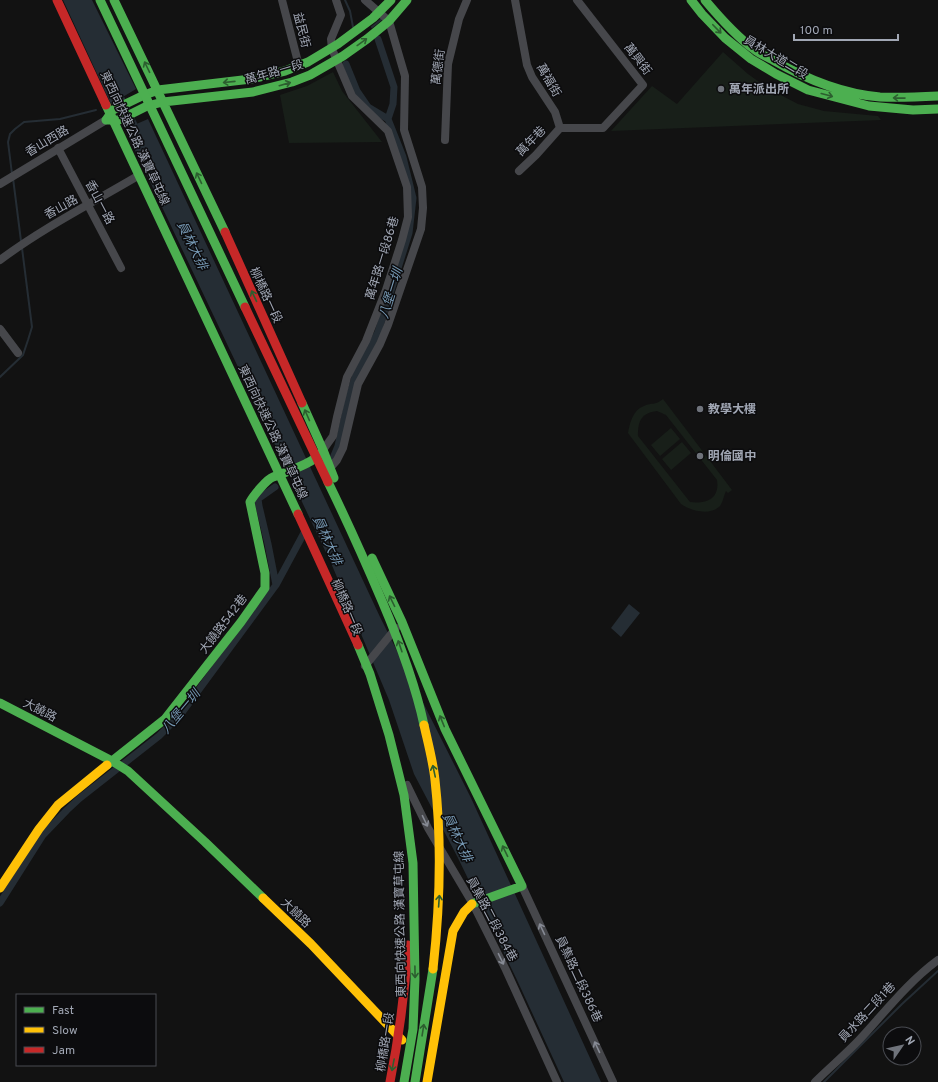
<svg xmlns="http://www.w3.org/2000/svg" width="938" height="1082" viewBox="0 0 938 1082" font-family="Overpass,'Noto Sans TC',sans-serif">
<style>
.green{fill:#181f19;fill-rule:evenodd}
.water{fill:#252d34}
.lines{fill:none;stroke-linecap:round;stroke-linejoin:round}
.stream{stroke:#252d34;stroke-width:2}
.canal{stroke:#252d34;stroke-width:7}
.street{stroke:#46474b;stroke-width:8}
.fast{stroke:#4caf50;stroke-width:9}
.slow{stroke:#ffc107;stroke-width:9}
.jam{stroke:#c62828;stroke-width:9}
.fast-bridge{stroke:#4caf50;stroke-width:9}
.slow-bridge{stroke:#ffc107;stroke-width:9}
.jam-bridge{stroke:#c62828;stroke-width:9}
.oneway{stroke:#2c5e2f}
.oneway2{stroke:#868a94}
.poi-dot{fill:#6f737b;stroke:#0c0c0e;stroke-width:1.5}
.labels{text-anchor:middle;stroke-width:3;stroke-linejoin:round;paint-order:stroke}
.street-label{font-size:12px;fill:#a1a7b4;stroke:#0c0c0e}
.poi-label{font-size:12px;font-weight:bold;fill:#a1a7b4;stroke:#0c0c0e;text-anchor:start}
.water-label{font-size:13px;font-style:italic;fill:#7597b2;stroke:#0c0c0e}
</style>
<rect width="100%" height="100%" fill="#121212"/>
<path class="green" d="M 723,52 L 748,74 L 769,89 L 798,104 L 824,111 L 878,116 L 881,120 L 611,131 L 652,86 L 677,104 Z
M 333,72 L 342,91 L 382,142 L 289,143 L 280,95 L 307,86 Z
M 663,399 L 732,490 L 728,493 L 726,491 C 724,495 723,502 720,506 C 710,516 691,511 681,504 L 628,433 C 630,422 633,410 644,406 C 653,402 654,406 663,399 ZM 657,411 L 666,415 L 717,480 C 720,499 706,504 690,502 L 638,436 C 638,421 641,413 657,411 Z
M 671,428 L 680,439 L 660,456 L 651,445 Z
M 682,442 L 691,453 L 671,470 L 662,459 Z"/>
<path class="water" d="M 63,0 L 92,0 L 136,89 L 111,104 Z
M 148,119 L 380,617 L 471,798 L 601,1082 L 564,1082 L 517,980 L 458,858 L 414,774 L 389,700 L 331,563 L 125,129 Z
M 629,604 L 640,613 L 621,637 L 611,628 Z"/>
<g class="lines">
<path class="stream" d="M 345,0 L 350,11 L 353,27
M 372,27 L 383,18
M 12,174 L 8,142 L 10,134 L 15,129 L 24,122 L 60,119 L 96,110
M 13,178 L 21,241
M 0,377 L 23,355 L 28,340 L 32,327 L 22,248
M 824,1082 L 902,1004 L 938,971"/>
<path class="canal" d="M 346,64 L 357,91 L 368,107 L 388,119
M 117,90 L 138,133
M 327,461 L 333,458 L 338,446 L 349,397 L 355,377 L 378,332 L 409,233 L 413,198 L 403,157 L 388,119 L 393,104 L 394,87 L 378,39
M 276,585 L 305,531
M 0,903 L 43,835 L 67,810 L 80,798 L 159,736 L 181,714 L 276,585 L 268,544 L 259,506 L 258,499 L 275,487"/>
<path class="street" d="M 282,0 L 299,66
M 515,0 L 527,65 L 532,77 L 555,112 L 560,128
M 560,128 L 603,128 L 643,85 L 577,0
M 445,140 L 448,64 L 459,19 L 467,0
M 58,148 L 121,268
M 519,171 L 536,155 L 560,128
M 0,184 L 106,120
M 0,260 C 43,228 90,204 136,177
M 0,329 L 18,353
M 323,450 L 333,436 L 337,417 L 347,377 L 366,341 L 386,290 L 402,240 L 408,217 L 407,187 L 388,131 L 352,96 L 332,49 L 331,39 L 341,15 L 336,0
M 330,468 L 337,460 L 343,448 L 358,384 L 380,344 L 388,325 L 421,229 L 423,208 L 422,187 L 404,130 L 405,76 L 400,59 L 389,21 L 365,0
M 365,666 L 396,628
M 407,785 L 428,828 L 473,904 L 506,970 L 557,1082
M 522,886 L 613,1082
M 815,1082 C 830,1067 846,1054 860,1039 C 885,1012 908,982 938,960"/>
<path class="fast" d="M 114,0 L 225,232
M 691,0 L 702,14 L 725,38 L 751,59 L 776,74 L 808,90 L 869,106 L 913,110 L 938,109
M 705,0 C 720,18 736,36 755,50 C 760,54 767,57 773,60 C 806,79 842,94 880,97 C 899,98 919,97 938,96
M 106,120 L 119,120 L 147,106 L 163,102 L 253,92 L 292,82 L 310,75 L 343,56 L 367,39 L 389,21 L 407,0
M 106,120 L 113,110 L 142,96 L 158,90 L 251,79 L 285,71 L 308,62 L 338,44 L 373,18 L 391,0
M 302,403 L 323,450 L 334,478
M 372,558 L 402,622 L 445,729 L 522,886 L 472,904
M 0,703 L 112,761 L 128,771 L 205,842 L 263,898
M 107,765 L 165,719 L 241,622 L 265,588 L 265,573 L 250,502 C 253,496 267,479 273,477 C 286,472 299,468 311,461 C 316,458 319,454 323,451"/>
<path class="slow" d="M 0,888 L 39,829 L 58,805 L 107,765
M 263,898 L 311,944 L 402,1040
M 427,1082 L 453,931 L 464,912 L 472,904"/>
<path class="jam" d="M 225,232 L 302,403
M 390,1082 C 399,1037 405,991 408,945"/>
<path class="fast-bridge" d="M 100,0 L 245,307
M 106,105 L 298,514
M 328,482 C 347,521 365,561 382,601 C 399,641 415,683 424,725
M 358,645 L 370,674 L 389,735 L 404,795 L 413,863 L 415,979 L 413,1029 L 404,1082
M 415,1082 L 433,969"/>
<path class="slow-bridge" d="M 424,725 C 428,743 433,761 435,780 C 442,843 440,906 433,969"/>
<path class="jam-bridge" d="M 57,0 L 106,105
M 245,307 L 328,482
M 298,514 L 358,645"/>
</g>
<defs><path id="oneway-shaft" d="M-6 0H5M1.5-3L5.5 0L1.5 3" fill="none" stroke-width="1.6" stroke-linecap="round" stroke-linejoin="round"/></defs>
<g class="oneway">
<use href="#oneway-shaft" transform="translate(717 29) rotate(46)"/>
<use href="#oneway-shaft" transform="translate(362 42) rotate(-36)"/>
<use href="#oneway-shaft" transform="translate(147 67) rotate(-116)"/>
<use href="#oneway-shaft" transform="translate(229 82) rotate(174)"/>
<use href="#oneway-shaft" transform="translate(285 84) rotate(-16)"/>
<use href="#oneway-shaft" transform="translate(827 95) rotate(15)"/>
<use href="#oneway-shaft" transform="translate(899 98) rotate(-179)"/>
<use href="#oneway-shaft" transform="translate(199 178) rotate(-115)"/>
<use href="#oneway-shaft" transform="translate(254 296) rotate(-115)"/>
<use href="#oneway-shaft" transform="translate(307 415) rotate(-114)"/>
<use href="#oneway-shaft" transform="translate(392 601) rotate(-116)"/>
<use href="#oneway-shaft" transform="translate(400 646) rotate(-109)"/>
<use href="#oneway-shaft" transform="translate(442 721) rotate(-112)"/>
<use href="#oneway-shaft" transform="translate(434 771) rotate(-102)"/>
<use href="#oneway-shaft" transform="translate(505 851) rotate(-116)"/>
<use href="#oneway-shaft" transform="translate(439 901) rotate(-86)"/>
<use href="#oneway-shaft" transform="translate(415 972) rotate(89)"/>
<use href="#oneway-shaft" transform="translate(423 1030) rotate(-81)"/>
<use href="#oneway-shaft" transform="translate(393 1065) rotate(101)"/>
</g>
<g class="oneway2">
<use href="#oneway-shaft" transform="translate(425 821) rotate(64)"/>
<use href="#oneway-shaft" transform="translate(542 929) rotate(-115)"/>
<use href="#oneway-shaft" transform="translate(501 959) rotate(64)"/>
<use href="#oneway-shaft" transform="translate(597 1047) rotate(-115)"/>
</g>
<g class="poi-dot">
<circle cx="721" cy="89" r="4"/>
<circle cx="700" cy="409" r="4"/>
<circle cx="700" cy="456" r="4"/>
</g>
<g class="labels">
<g class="street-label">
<text transform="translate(302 30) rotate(76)" y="4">益民街</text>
<text transform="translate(776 57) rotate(31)" y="4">員林大道二段</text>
<text transform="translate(638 59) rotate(52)" y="4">萬興街</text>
<text transform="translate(438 67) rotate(-83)" y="4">萬德街</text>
<text transform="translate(274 72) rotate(-16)" y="4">萬年路一段</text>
<text transform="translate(549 80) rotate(60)" y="4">萬福街</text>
<text transform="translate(135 138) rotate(65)" y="4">東西向快速公路 漢寶草屯線</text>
<text transform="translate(47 141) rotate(-31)" y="4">香山西路</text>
<text transform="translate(531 141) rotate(-46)" y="4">萬年巷</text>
<text transform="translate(100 202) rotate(62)" y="4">香山一路</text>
<text transform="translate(61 207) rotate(-29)" y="4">香山路</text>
<text transform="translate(382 258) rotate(-73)" y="4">萬年路一段86巷</text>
<text transform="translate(266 295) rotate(65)" y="4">柳橋路一段</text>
<text transform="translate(273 432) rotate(65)" y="4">東西向快速公路 漢寶草屯線</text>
<text transform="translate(347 607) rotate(67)" y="4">柳橋路一段</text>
<text transform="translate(223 624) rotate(-53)" y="4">大饒路542巷</text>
<text transform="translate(40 710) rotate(27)" y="4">大饒路</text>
<text transform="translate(296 913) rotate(44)" y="4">大饒路</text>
<text transform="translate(492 919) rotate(62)" y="4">員集路二段384巷</text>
<text transform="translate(400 924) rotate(-91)" y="4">東西向快速公路 漢寶草屯線</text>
<text transform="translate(579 979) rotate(65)" y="4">員集路二段386巷</text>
<text transform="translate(867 1012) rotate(-47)" y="4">員水路二段1巷</text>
<text transform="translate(385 1042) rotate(-81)" y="4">柳橋路一段</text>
</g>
<g class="poi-label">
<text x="729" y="93">萬年派出所</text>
<text x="708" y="413">教學大樓</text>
<text x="708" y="460">明倫國中</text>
</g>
<g class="water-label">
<text transform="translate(193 245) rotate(64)" y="5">員林大排</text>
<text transform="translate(390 293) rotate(-73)" y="5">八堡一圳</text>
<text transform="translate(328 540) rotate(66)" y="5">員林大排</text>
<text transform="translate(180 711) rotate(-50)" y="5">八堡一圳</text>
<text transform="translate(458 837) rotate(65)" y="5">員林大排</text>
</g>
</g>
<rect x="16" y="994" width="140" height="72" fill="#0c0c0e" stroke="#484a50"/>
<rect x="24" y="1007" width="20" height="6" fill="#4caf50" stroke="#484a50"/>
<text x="52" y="1014" font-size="12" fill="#a1a7b4">Fast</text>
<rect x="24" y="1027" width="20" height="6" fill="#ffc107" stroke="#484a50"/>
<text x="52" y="1034" font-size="12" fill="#a1a7b4">Slow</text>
<rect x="24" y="1047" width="20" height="6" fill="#c62828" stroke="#484a50"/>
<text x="52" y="1054" font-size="12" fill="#a1a7b4">Jam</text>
<g transform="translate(902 1046) rotate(56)"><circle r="19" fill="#0c0c0e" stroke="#484a50"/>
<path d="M0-3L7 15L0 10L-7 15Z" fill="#6f737b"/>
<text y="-6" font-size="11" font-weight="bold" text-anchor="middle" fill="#a1a7b4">N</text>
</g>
<path d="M794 34v6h104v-6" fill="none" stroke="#a1a7b4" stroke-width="2"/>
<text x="800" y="34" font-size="12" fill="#a1a7b4" stroke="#0c0c0e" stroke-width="3" paint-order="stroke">100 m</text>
</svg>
